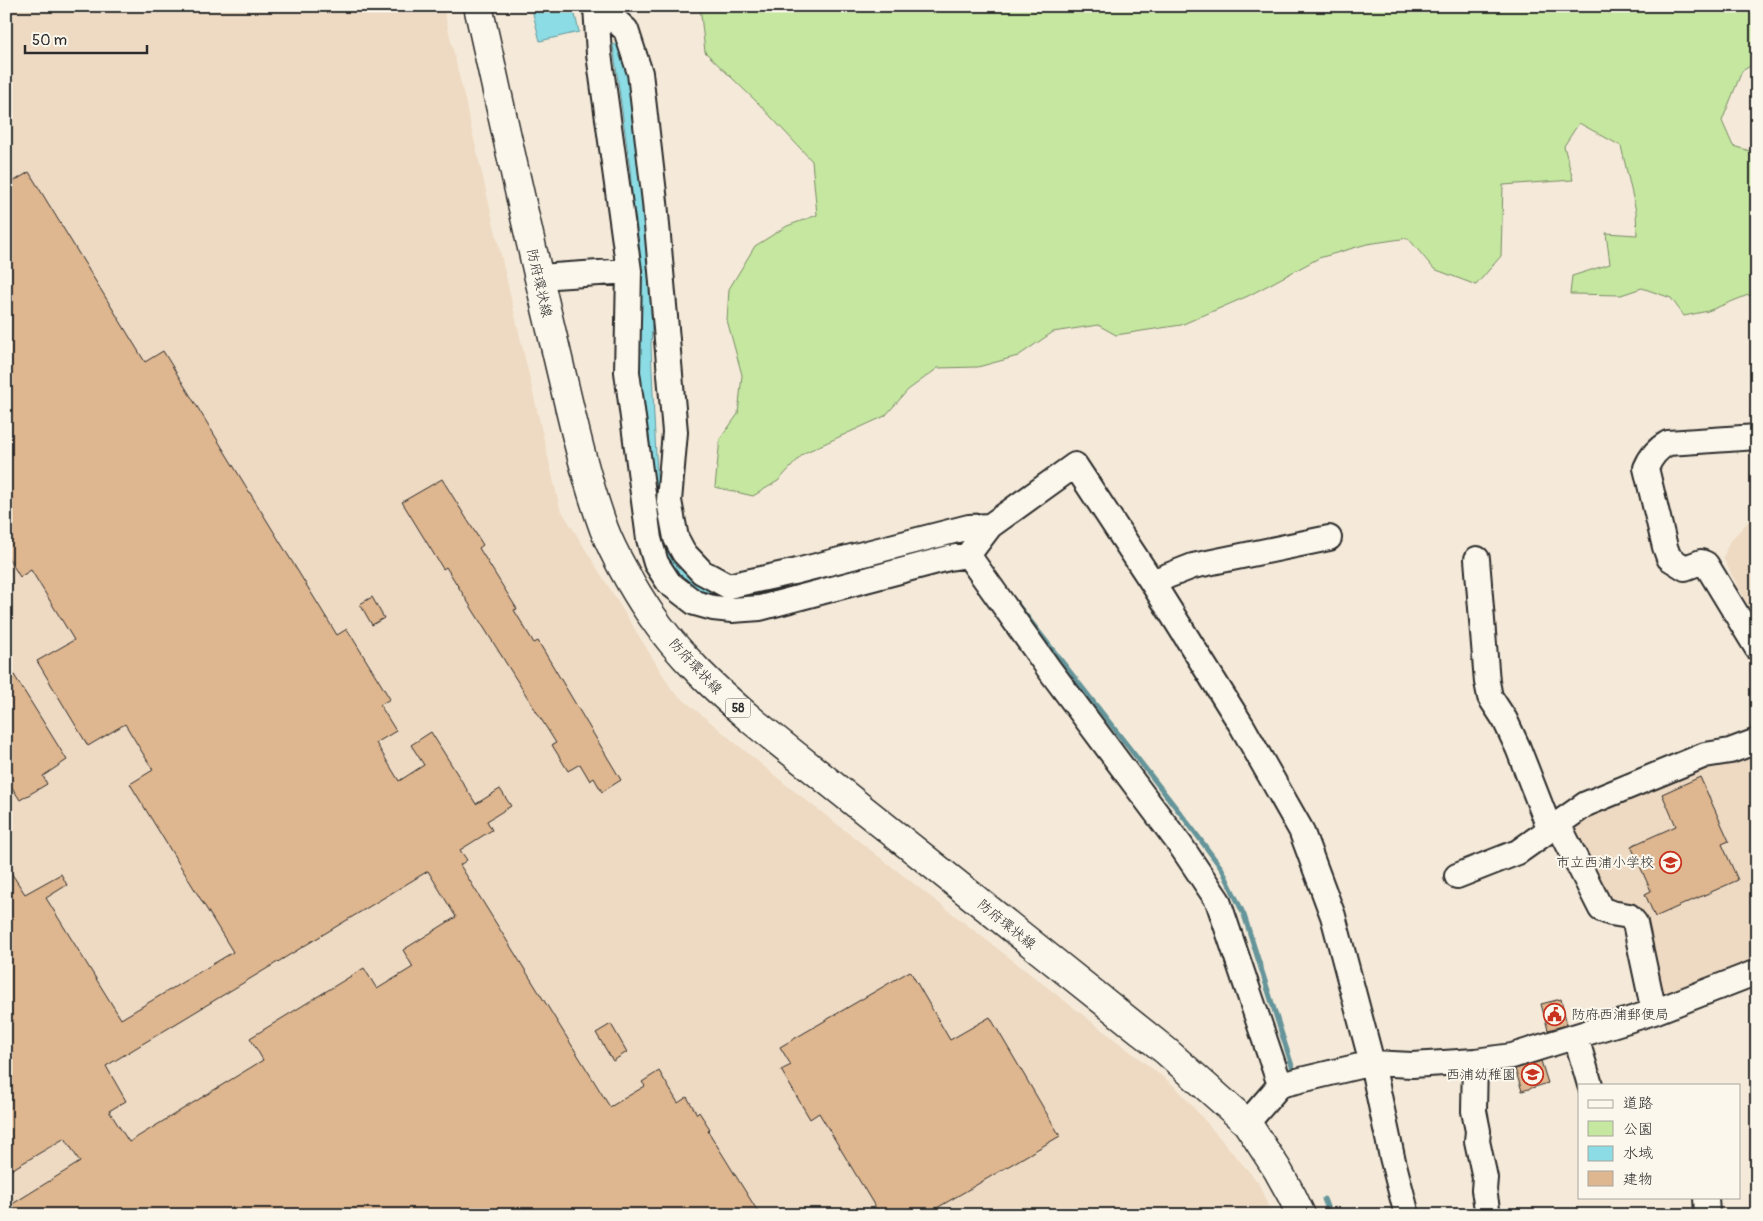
<svg xmlns="http://www.w3.org/2000/svg" width="1763" height="1221" viewBox="0 0 1763 1221" font-family="Pangolin,'Klee One',sans-serif">
<style>
.built{fill:#eedac3}
.green{fill:#c5e7a0;stroke:#788966}
.water{fill:#8bdce4;stroke:#65959a}
.lines{fill:none;stroke-linecap:round;stroke-linejoin:round}
.stream{stroke:#65959a;stroke-width:5}
.building{fill:#deb68f;stroke:#2b2b2b;fill-rule:evenodd}
.minor-casing{stroke:#2b2b2b;stroke-width:28}
.major-casing{stroke:#2b2b2b;stroke-width:31}
.minor{stroke:#fbf7ec;stroke-width:24}
.major{stroke:#fbf7ec;stroke-width:28}
.labels{text-anchor:middle;stroke-width:4;stroke-linejoin:round;paint-order:stroke}
.shield{fill:#fbf7ec;stroke:#696865;stroke-width:1}
.shield-label{font-size:12px;font-weight:bold;fill:#2b2b2b}
.street-label{font-size:14px;fill:#2b2b2b;stroke:#fbf7ec}
.poi-label{font-size:14px;fill:#2b2b2b;stroke:#fbf7ec;text-anchor:end}
</style>
<rect width="100%" height="100%" fill="#f5ead9"/>
<filter id="ink" filterUnits="userSpaceOnUse"><feTurbulence type="fractalNoise" baseFrequency=".02" numOctaves="2"/><feDisplacementMap in="SourceGraphic" scale="10" xChannelSelector="R" yChannelSelector="G"/><feConvolveMatrix kernelMatrix="1 2 1 2 8 2 1 2 1" color-interpolation-filters="sRGB"/></filter>
<g filter="url(#ink)">
<path class="built" d="M 6,6 L 443,6 L 560,508 L 673,691 L 784,783 L 1176,1087 L 1258,1182 L 1272,1215 L 6,1215 Z
M 1757,512 L 1757,623 L 1723,558 L 1729,542 Z
M 1757,744 L 1757,966 L 1656,1003 L 1635,908 L 1602,900 L 1565,824 Z"/>
<path class="green" d="M 700,6 L 1757,6 L 1757,62 L 1742,71 L 1722,121 L 1733,146 L 1757,153 L 1757,298 L 1748,295 L 1708,311 L 1684,316 L 1671,298 L 1642,288 L 1621,295 L 1570,294 L 1572,276 L 1610,264 L 1606,233 L 1637,235 L 1636,211 L 1621,146 L 1579,123 L 1564,146 L 1573,180 L 1503,185 L 1501,256 L 1476,285 L 1434,269 L 1408,238 L 1367,244 L 1319,258 L 1248,296 L 1181,325 L 1116,335 L 1098,325 L 1053,332 L 1018,356 L 978,367 L 938,368 L 908,390 L 885,416 L 804,453 L 778,481 L 753,496 L 715,487 L 720,439 L 738,414 L 742,375 L 727,320 L 729,289 L 755,246 L 787,226 L 817,215 L 812,161 L 760,105 L 705,52 Z"/>
<path class="water" d="M 531,6 L 573,6 L 579,32 L 540,41 Z
M 622,41 L 629,69 L 645,216 L 653,309 L 651,346 L 654,417 L 658,492 L 703,583 L 970,539 L 962,547 L 733,603 C 723,600 711,600 702,596 C 679,585 668,565 658,543 L 640,389 L 639,361 L 641,300 L 630,169 L 613,45 Z"/>
<g class="lines">
<path class="stream" d="M 1014,600 L 1191,827 L 1222,869 L 1244,915 L 1293,1069
M 1324,1199 L 1330,1215"/>
</g>
<path class="building" d="M 29,172 L 145,362 L 163,351 L 337,635 L 347,629 L 390,699 L 380,705 L 396,731 L 376,743 L 399,781 L 424,765 L 411,745 L 431,732 L 476,804 L 500,789 L 511,806 L 487,821 L 492,830 L 460,850 L 467,860 L 460,865 L 610,1107 L 645,1086 L 642,1082 L 659,1071 L 678,1103 L 687,1097 L 697,1114 L 699,1112 L 710,1129 L 708,1131 L 760,1215 L 6,1215 L 6,1208 L 80,1162 L 65,1138 L 6,1173 L 6,865 L 25,894 L 61,874 L 67,885 L 46,898 L 121,1019 L 233,952 L 130,784 L 153,770 L 125,724 L 88,746 L 37,661 L 74,640 L 31,570 L 20,577 L 6,554 L 6,186 ZM 428,871 L 456,917 L 403,950 L 413,967 L 377,989 L 364,968 L 250,1038 L 263,1060 L 129,1142 L 109,1111 L 126,1101 L 106,1066 Z
M 442,479 L 483,545 L 479,548 L 517,609 L 514,610 L 534,643 L 538,641 L 621,780 L 602,792 L 594,778 L 590,781 L 580,764 L 568,771 L 552,745 L 556,743 L 446,567 L 443,569 L 402,502 Z
M 372,597 L 384,618 L 372,625 L 360,604 Z
M 6,662 L 67,760 L 43,776 L 47,784 L 20,800 L 6,778 Z
M 1700,777 L 1729,841 L 1722,844 L 1738,880 L 1655,917 L 1645,894 L 1651,891 L 1631,846 L 1676,826 L 1662,794 Z
M 910,971 L 950,1040 L 990,1017 L 1060,1136 L 925,1215 L 880,1215 L 819,1113 L 810,1119 L 781,1070 L 791,1065 L 780,1047 Z
M 1561,999 L 1567,1025 L 1548,1030 L 1541,1004 Z
M 611,1024 L 627,1052 L 613,1061 L 596,1033 Z
M 1541,1061 L 1548,1083 L 1522,1091 L 1515,1069 Z"/>
<g class="lines">
<defs>
<path id="minor" d="M 596,6 L 599,54 L 629,271 L 627,372 L 649,539 L 656,563 L 669,583 L 695,603 L 713,608 L 732,610 L 760,608 L 949,558 L 968,555 L 990,526 L 1075,465 L 1152,582 L 1242,726 L 1301,830 L 1333,916 L 1372,1063 L 1392,1157 L 1407,1215
M 596,12 L 607,13 L 626,30 L 640,73 L 655,202 L 675,432 L 669,501 L 676,538 L 684,553 L 702,572 L 728,586 L 793,572 L 969,527 L 990,526
M 539,277 L 629,271
M 1757,437 L 1668,443 C 1657,449 1651,456 1646,468 L 1665,547 L 1669,558 L 1685,568 L 1701,562 L 1706,564 L 1757,648
M 968,555 L 1049,669 L 1181,846 L 1218,901 L 1280,1085
M 1477,559 L 1487,682 L 1490,697 L 1505,720 L 1518,748 L 1550,830
M 1152,582 L 1193,566 L 1329,538
M 1558,824 L 1601,909 L 1611,913 L 1629,916 L 1635,923 L 1654,1012
M 1457,876 L 1518,852 L 1586,804 L 1705,755 L 1730,751 L 1757,741
M 1576,1037 L 1590,1085
M 1475,1061 L 1474,1111 L 1478,1131 L 1477,1141 L 1485,1178 L 1484,1190 L 1488,1215
M 1247,1123 L 1280,1085 L 1372,1063 L 1412,1065 L 1475,1061 L 1512,1056 L 1654,1012 L 1757,972
M 1706,1197 L 1707,1215"/>
<path id="major" d="M 478,6 C 503,118 527,230 554,342 C 569,404 582,468 604,529 C 613,553 634,590 649,612 C 678,655 716,690 755,723 L 1166,1051 L 1247,1123 L 1277,1169 L 1292,1196 L 1301,1215"/>
</defs>
<use href="#minor" class="minor-casing"/>
<use href="#major" class="major-casing"/>
<use href="#minor" class="minor"/>
<use href="#major" class="major"/>
</g>
</g>
<defs>
<symbol id="school-ring" viewBox="-11 -11 22 22"><circle r="9.5" fill="#fbf7ec" stroke="#c8321e" stroke-width="1.5"/><path d="M0-5L7-2L0 1L-7-2ZM-4 1L0 2.5L4 1V4Q0 6-4 4Z" fill="#c8321e"/></symbol>
<symbol id="civic-ring" viewBox="-11 -11 22 22"><circle r="9.5" fill="#fbf7ec" stroke="#c8321e" stroke-width="1.5"/><path d="M-.6-6.5H3V-4.5H.6V-3L4-1V1h2V6H-6V1h2V-1L-.6-3ZM-1.2 2.5V6h2.4V2.5Z" fill="#c8321e"/></symbol>
</defs>
<g fill-rule="evenodd">
<use href="#school-ring" x="1658" y="850" width="25" height="25"/>
<use href="#civic-ring" x="1542" y="1002" width="25" height="25"/>
<use href="#school-ring" x="1520" y="1062" width="25" height="25"/>
</g>
<g class="labels">
<rect class="shield" x="725.5" y="698.5" width="25" height="19" rx="4"/>
<g class="shield-label">
<text x="738" y="712">58</text>
</g>
<g class="street-label">
<text transform="translate(540 283) rotate(77)" y="5">防府環状線</text>
<text transform="translate(696 666) rotate(47)" y="5">防府環状線</text>
<text transform="translate(1007 924) rotate(39)" y="5">防府環状線</text>
</g>
<g class="poi-label">
<text x="1654" y="867">市立西浦小学校</text>
<text x="1571" y="1019" text-anchor="start">防府西浦郵便局</text>
<text x="1516" y="1079">西浦幼稚園</text>
</g>
</g>
<rect width="1763" height="1221" fill="none" stroke="#fbf7ec" stroke-width="25"/>
<rect x="12" y="12" width="1738" height="1196" fill="none" stroke="#2b2b2b" stroke-width="2" filter="url(#ink)"/>
<rect x="1578" y="1084" width="162" height="115" fill="#fbf7ec" stroke="#a8a59f"/>
<rect x="1588" y="1100" width="25" height="8" fill="#fbf7ec" stroke="#a8a59f"/>
<text x="1623" y="1108" font-size="15" fill="#2b2b2b">道路</text>
<rect x="1588" y="1121" width="25" height="15" fill="#c5e7a0" stroke="#a8a59f"/>
<text x="1623" y="1134" font-size="15" fill="#2b2b2b">公園</text>
<rect x="1588" y="1146" width="25" height="15" fill="#8bdce4" stroke="#a8a59f"/>
<text x="1623" y="1158" font-size="15" fill="#2b2b2b">水域</text>
<rect x="1588" y="1171" width="25" height="15" fill="#deb68f" stroke="#a8a59f"/>
<text x="1623" y="1184" font-size="15" fill="#2b2b2b">建物</text>
<path d="M25 45v8h122v-8" fill="none" stroke="#2b2b2b" stroke-width="2.5"/>
<text x="32" y="45" font-size="15" fill="#2b2b2b" stroke="#fbf7ec" stroke-width="4" paint-order="stroke">50 m</text>
</svg>
